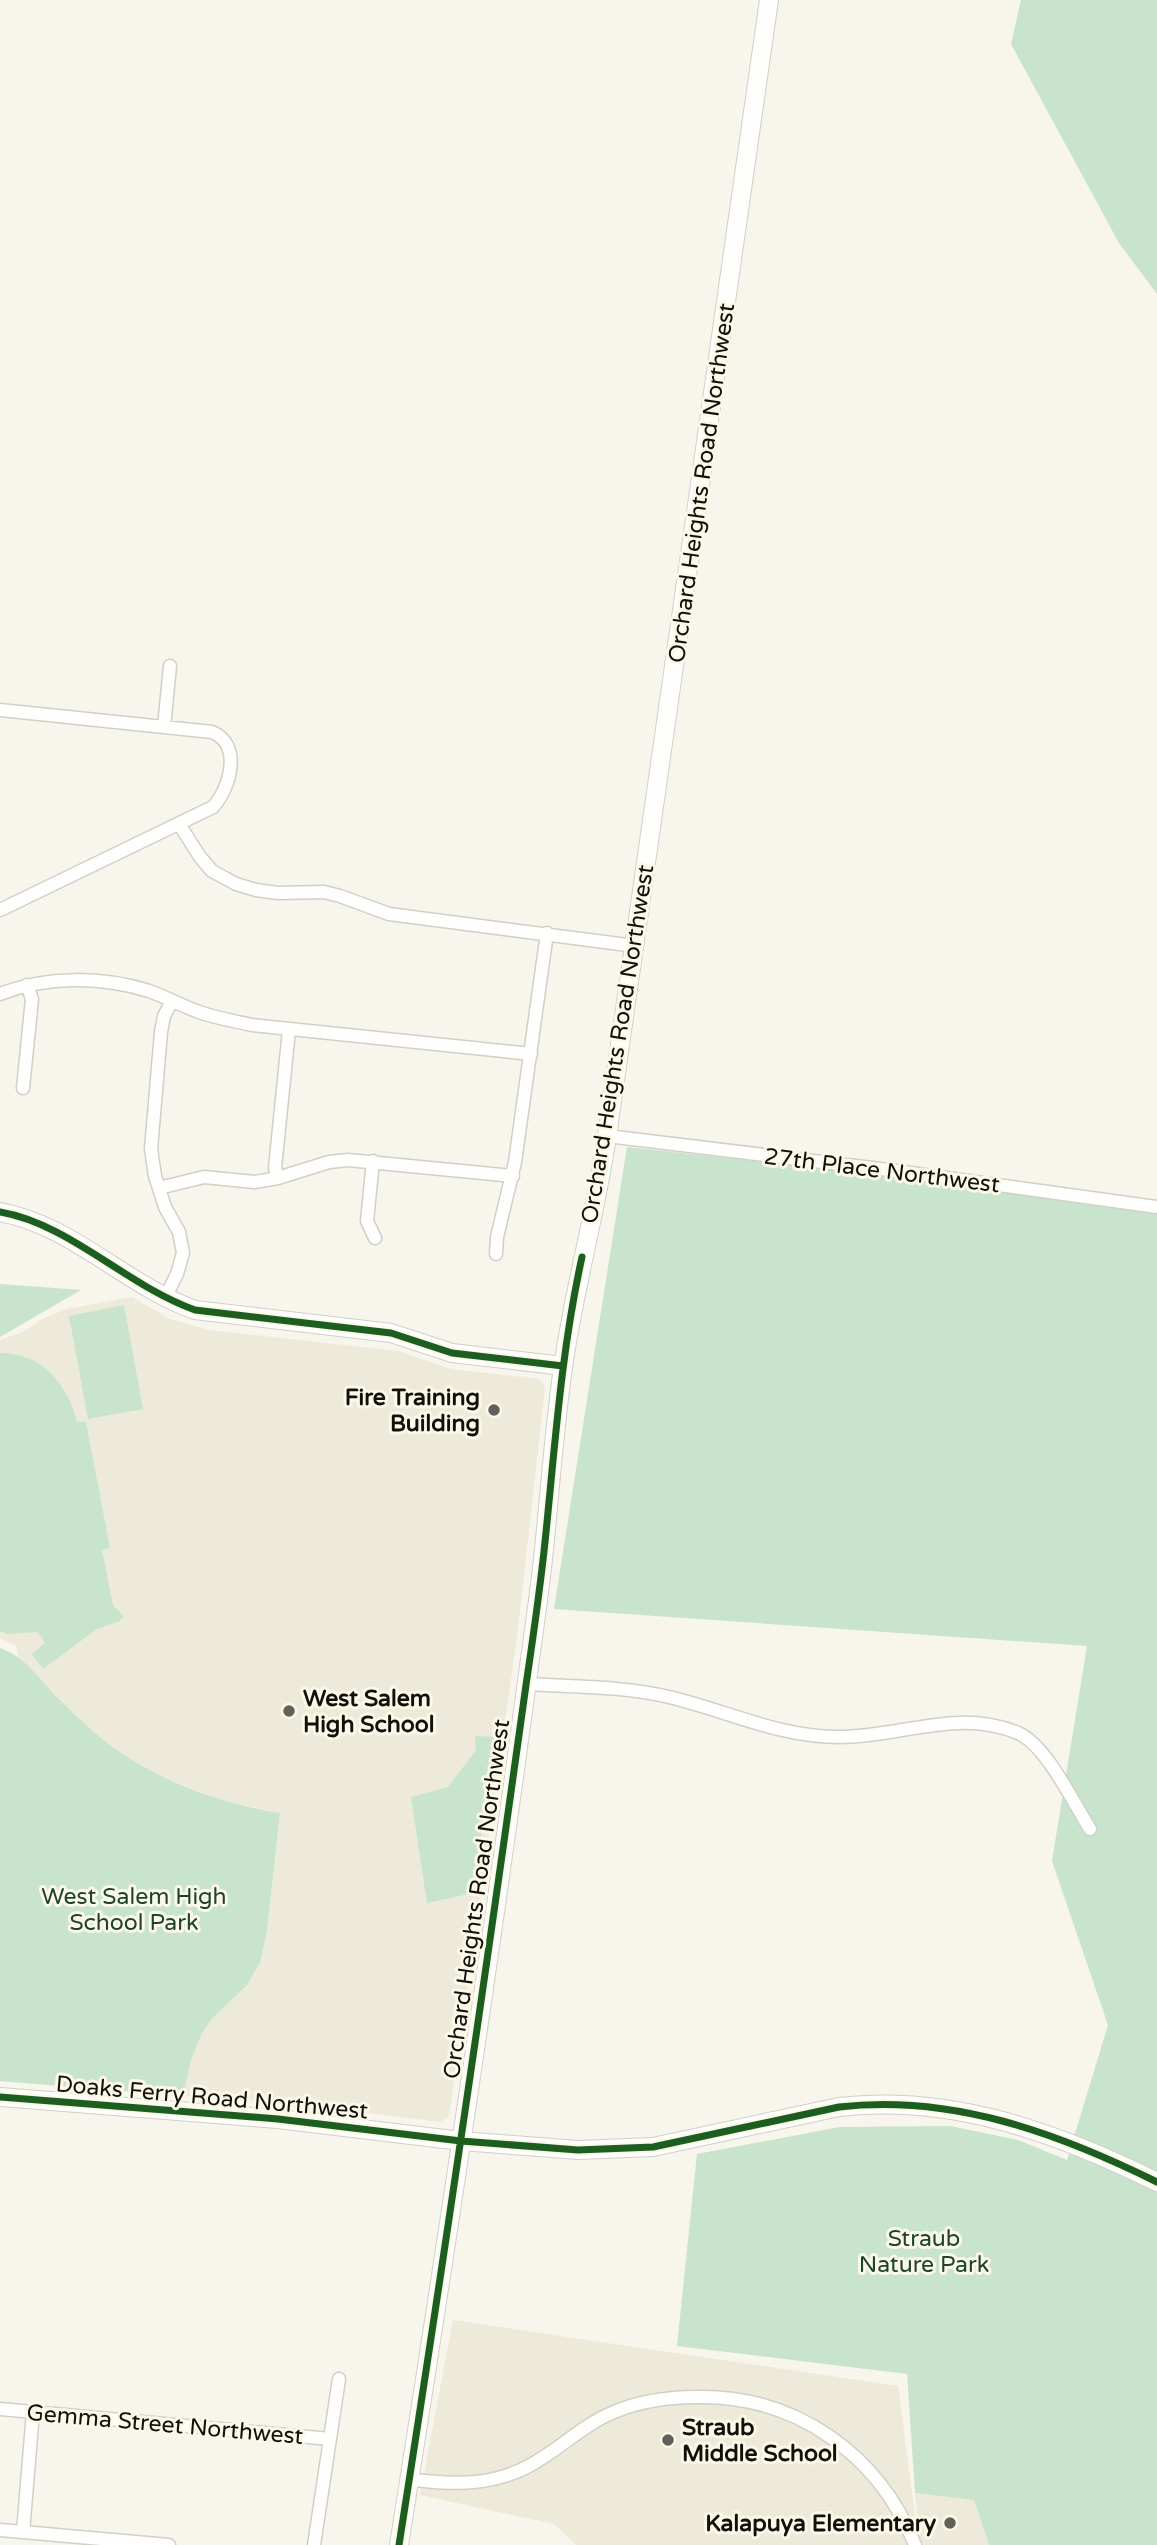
<svg xmlns="http://www.w3.org/2000/svg" width="1157" height="2545" viewBox="0 0 1157 2545" font-family="'Varela Round',sans-serif">
<style>
.built{fill:#edead9}
.green{fill:#c8e4cc}
.lines{fill:none;stroke-linecap:round;stroke-linejoin:round}
.street-casing{stroke:#d1cfc9;stroke-width:15}
.secondary-casing{stroke:#d1cfc9;stroke-width:20}
.street{stroke:#fefefc;stroke-width:12}
.secondary{stroke:#fefefc;stroke-width:18}
.cycleway-casing{stroke:#fbf8e8;stroke-width:11}
.cycleway{stroke:#1b5e20;stroke-width:7}
.poi-dot{fill:#62605a;stroke:#fbf8e8;stroke-width:2.5}
.labels{text-anchor:middle;stroke-width:6;stroke-linejoin:round;paint-order:stroke}
.street-label{font-size:23px;fill:#11100b;stroke:#fbf8e8}
.poi-label{font-size:23px;font-weight:bold;fill:#11100b;stroke:#fbf8e8;text-anchor:end}
.park-label{font-size:23px;fill:#1e432b;stroke:#fbf8e8}
</style>
<rect width="100%" height="100%" fill="#f7f5ec"/>
<path class="built" d="M 132,1297 L 170,1319 L 209,1330 L 398,1351 L 451,1369 L 538,1379 L 543,1383 L 545,1388 L 517,1637 L 449,2116 L 440,2122 L 297,2104 L 183,2096 L 191,2060 L 202,2033 L 212,2019 L 247,1985 L 260,1963 L 267,1931 L 280,1813 L 228,1802 L 202,1793 L 154,1773 L 124,1754 L 96,1734 L 55,1695 L 18,1656 L 16,1646 L 0,1638 L 0,1340 L 23,1332 L 42,1319 L 67,1309 Z
M 453,2320 L 898,2386 L 919,2545 L 576,2545 L 554,2524 L 420,2495 Z
M 915,2493 L 974,2500 L 989,2545 L 921,2545 Z"/>
<path class="green" d="M 1021,0 L 1157,0 L 1157,294 L 1119,243 L 1011,44 Z
M 627,1147 L 1157,1205 L 1157,2545 L 989,2545 L 974,2500 L 915,2493 L 907,2374 L 677,2346 L 697,2154 L 840,2127 L 950,2126 L 1018,2140 L 1067,2160 L 1108,2025 L 1052,1861 L 1087,1646 L 554,1609 Z
M 0,1284 L 81,1290 L 0,1337 Z
M 124,1305 L 143,1409 L 88,1419 L 69,1316 Z
M 0,1353 C 42,1353 68,1384 77,1422 L 86,1422 L 110,1548 L 102,1550 L 113,1605 L 124,1617 L 118,1622 L 97,1629 L 43,1669 L 32,1654 L 45,1643 L 38,1632 L 7,1634 L 0,1631 Z
M 0,1648 C 25,1656 39,1679 56,1696 C 69,1709 82,1721 95,1733 C 148,1777 212,1802 280,1813 L 267,1931 L 260,1963 L 247,1985 L 212,2019 L 202,2033 L 191,2060 L 183,2096 L 0,2081 Z
M 475,1736 L 495,1737 L 473,1893 L 427,1903 L 411,1797 L 448,1787 L 476,1750 Z"/>
<g class="lines">
<defs>
<path id="street" d="M 0,710 L 212,732 C 242,744 231,787 213,807 L 0,910
M 164,727 L 170,666
M 179,824 L 200,857 L 212,871 L 236,884 L 256,890 L 278,893 L 324,892 L 340,896 L 389,914 L 635,946
M 0,994 C 46,976 101,976 149,991 C 166,997 182,1006 199,1012 C 216,1018 234,1021 252,1025 L 531,1054
M 23,1088 L 32,999 L 27,985
M 607,1136 L 889,1170 L 1157,1207
M 373,1161 L 367,1221 L 375,1238
M 278,1178 L 275,1168 L 289,1030
M 159,1188 L 204,1177 L 254,1182 L 278,1178 L 329,1162 L 348,1160 L 513,1176
M 496,1254 L 497,1237 L 515,1162 L 547,933
M 165,1298 L 177,1274 L 183,1253 L 179,1232 L 165,1207 L 155,1176 L 151,1149 L 161,1032 L 164,1016 L 172,1001
M 527,1684 C 574,1687 623,1686 669,1697 C 728,1711 778,1737 840,1737 C 900,1737 958,1708 1018,1733 C 1046,1745 1073,1802 1090,1829
M 0,2409 L 330,2439
M 409,2479 C 457,2486 501,2486 542,2458 C 566,2443 587,2423 614,2412 C 640,2401 668,2397 697,2397 C 796,2395 879,2455 915,2545
M 0,2530 L 169,2545
M 23,2532 L 33,2412
M 314,2545 L 339,2379"/>
<path id="secondary" d="M 0,1212 C 70,1224 127,1286 195,1310 L 391,1333 L 452,1353 L 563,1366
M 0,2097 L 278,2119 L 461,2141 L 578,2150 L 653,2147 L 839,2107 C 952,2094 1058,2133 1157,2182
M 399,2545 C 445,2255 489,1965 528,1674 C 534,1629 541,1584 545,1539 C 551,1479 555,1420 564,1361 C 575,1285 596,1212 607,1136 L 769,0"/>
</defs>
<use href="#street" class="street-casing"/>
<use href="#secondary" class="secondary-casing"/>
<use href="#street" class="street"/>
<use href="#secondary" class="secondary"/>
<defs>
<path id="cycleway" d="M 0,1212 C 70,1224 127,1286 195,1310 L 391,1333 L 452,1353 L 563,1366
M 0,2097 L 278,2119 L 461,2141 L 578,2150 L 653,2147 L 839,2107 C 952,2094 1058,2133 1157,2182
M 399,2545 C 444,2259 486,1972 526,1685 C 533,1638 540,1590 545,1542 C 555,1446 561,1352 582,1257"/>
</defs>
<use href="#cycleway" class="cycleway-casing"/>
<use href="#cycleway" class="cycleway"/>
</g>
<g class="poi-dot">
<circle cx="494" cy="1410" r="7"/>
<circle cx="289" cy="1711" r="7"/>
<circle cx="668" cy="2440" r="7"/>
<circle cx="950" cy="2523" r="7"/>
</g>
<g class="labels">
<g class="street-label">
<text transform="translate(701 483) rotate(-82)" y="8">Orchard Heights Road Northwest</text>
<text transform="translate(617 1044) rotate(-81)" y="8">Orchard Heights Road Northwest</text>
<text transform="translate(882 1170) rotate(7)" y="8">27th Place Northwest</text>
<text transform="translate(476 1899) rotate(-82)" y="8">Orchard Heights Road Northwest</text>
<text transform="translate(212 2097) rotate(5)" y="8">Doaks Ferry Road Northwest</text>
<text transform="translate(165 2424) rotate(5)" y="8">Gemma Street Northwest</text>
</g>
<g class="poi-label">
<text x="480" y="1405">Fire Training<tspan x="480" dy="26">Building</tspan></text>
<text x="303" y="1706" text-anchor="start">West Salem<tspan x="303" dy="26">High School</tspan></text>
<text x="682" y="2435" text-anchor="start">Straub<tspan x="682" dy="26">Middle School</tspan></text>
<text x="936" y="2531">Kalapuya Elementary</text>
</g>
<g class="park-label">
<text x="134" y="1904">West Salem High<tspan x="134" dy="26">School Park</tspan></text>
<text x="924" y="2246">Straub<tspan x="924" dy="26">Nature Park</tspan></text>
</g>
</g>
</svg>
